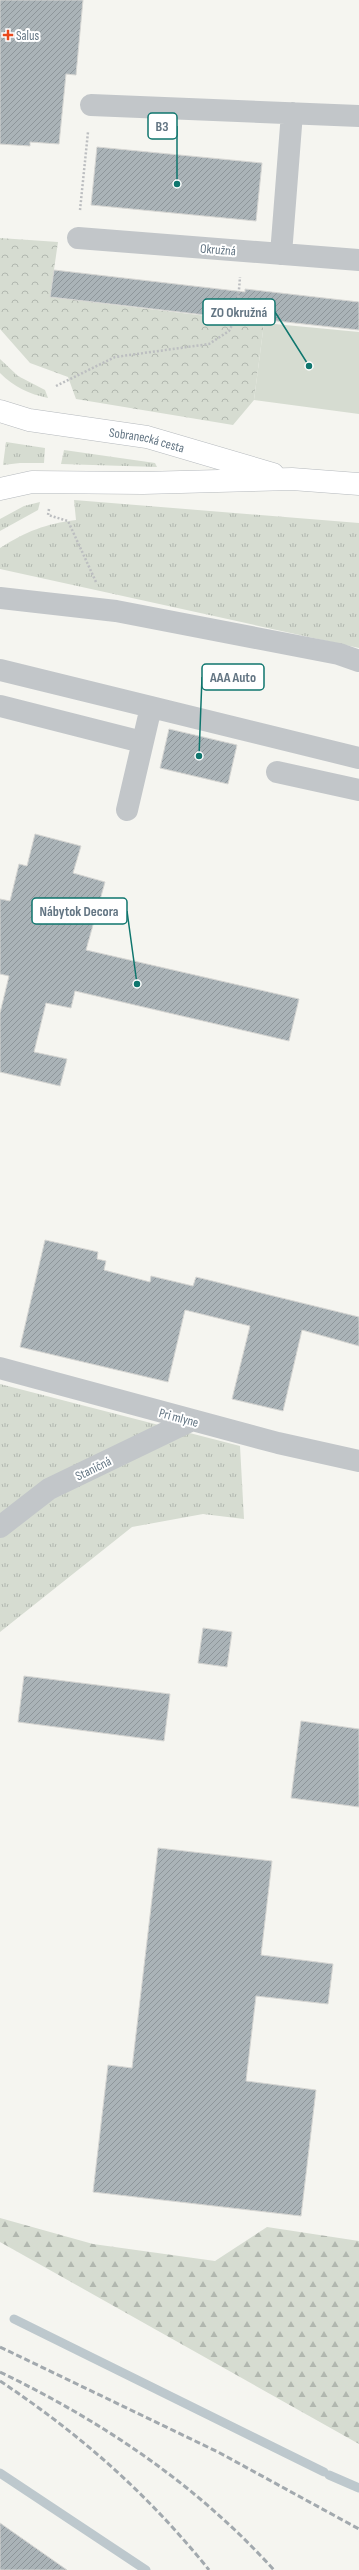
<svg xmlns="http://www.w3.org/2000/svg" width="359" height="2570" viewBox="0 0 359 2570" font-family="'Sofia Sans Condensed',sans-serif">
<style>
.grass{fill:url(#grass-tufts)}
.forest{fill:url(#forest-firs)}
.park{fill:url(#park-crowns)}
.garden{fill:#d6dcd1}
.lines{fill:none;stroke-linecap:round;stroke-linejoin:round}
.stream{stroke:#bdc8cd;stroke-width:9}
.building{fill:url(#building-hatch);stroke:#d6d6d3}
.major-casing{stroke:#b5b9bd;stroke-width:23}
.path{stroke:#bcbec0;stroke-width:2.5;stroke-dasharray:2 2;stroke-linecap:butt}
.minor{stroke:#c2c6c9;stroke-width:22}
.major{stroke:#fff;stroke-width:22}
.rail{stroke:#a2a9ae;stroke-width:3;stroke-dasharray:6 3;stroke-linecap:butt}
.poi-dot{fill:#e8481d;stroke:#fff;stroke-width:1.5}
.labels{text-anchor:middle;stroke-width:4;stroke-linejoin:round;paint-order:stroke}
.poi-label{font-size:13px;fill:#637583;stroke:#fff;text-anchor:start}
.street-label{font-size:13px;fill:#637583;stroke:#fff}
.leader{fill:none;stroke:#0f766e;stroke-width:1.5}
.callout-dot{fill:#0f766e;stroke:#fff;stroke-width:1.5}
.callout{fill:#fff;stroke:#0f766e;stroke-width:1.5}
.callout-label{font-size:14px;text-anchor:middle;font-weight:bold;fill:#637583}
</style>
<defs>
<pattern id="grass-tufts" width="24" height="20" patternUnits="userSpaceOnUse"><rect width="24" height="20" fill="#d6dcd1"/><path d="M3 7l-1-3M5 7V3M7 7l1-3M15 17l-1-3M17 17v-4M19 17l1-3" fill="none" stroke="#b1b7af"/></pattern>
<pattern id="forest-firs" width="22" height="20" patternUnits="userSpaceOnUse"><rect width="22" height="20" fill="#d6dcd1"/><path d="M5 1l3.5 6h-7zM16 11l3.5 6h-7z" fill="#b1b7af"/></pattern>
<pattern id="park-crowns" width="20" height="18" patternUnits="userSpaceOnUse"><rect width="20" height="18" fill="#d6dcd1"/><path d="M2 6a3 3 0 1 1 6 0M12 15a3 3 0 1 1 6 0" fill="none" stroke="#b1b7af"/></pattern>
<pattern id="building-hatch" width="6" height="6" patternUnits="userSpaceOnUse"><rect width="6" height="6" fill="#aab3b7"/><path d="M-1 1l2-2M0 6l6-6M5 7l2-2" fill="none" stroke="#8e969a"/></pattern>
</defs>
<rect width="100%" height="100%" fill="#f5f5f0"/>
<path class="grass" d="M 0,359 L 18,376 L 45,390 L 48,398 C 29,394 14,387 0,373 Z
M 6,442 L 45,448 L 44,463 L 20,463 L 3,465 Z
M 64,450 L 155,463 L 157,467 L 61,464 Z
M 74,500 L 359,523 L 359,648 L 0,569 L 0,548 C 27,531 45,524 76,520 Z
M 40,502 L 38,510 L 0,531 L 0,519 L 24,506 Z
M 0,1384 L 240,1446 L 244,1519 L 203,1514 L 132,1527 L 0,1632 Z"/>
<path class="forest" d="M 0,2218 L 93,2244 L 215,2261 L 267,2227 L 359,2241 L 359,2444 L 0,2242 Z"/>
<path class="park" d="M 0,238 L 58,242 L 50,297 L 264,323 L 254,400 L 233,425 L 76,399 L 68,377 L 30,363 L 0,329 Z"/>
<path class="garden" d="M 264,323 L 359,332 L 359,414 L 254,400 Z"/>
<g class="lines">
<path class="stream" d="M 14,2319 L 324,2472
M 0,2473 L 146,2570
M 329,2475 L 359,2488"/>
</g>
<path class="building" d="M 0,0 L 83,0 L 76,75 L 66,74 L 59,144 L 30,142 L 30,146 L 0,144 Z
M 97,147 L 262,163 L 256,221 L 91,205 Z
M 54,270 L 245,292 L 245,289 L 359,302 L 359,330 L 231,316 L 231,318 L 50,297 Z
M 169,729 L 237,745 L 228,784 L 160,768 Z
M 35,834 L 81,846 L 73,873 L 105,882 L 86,950 L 299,999 L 289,1041 L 75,991 L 71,1008 L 46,1003 L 34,1052 L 67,1059 L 60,1086 L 0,1072 L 0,1013 L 9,976 L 0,974 L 0,899 L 10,901 L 19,864 L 27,866 Z
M 45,1240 L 98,1252 L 97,1259 L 106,1261 L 104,1270 L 150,1282 L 151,1276 L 193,1286 L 196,1277 L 359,1317 L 359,1346 L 302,1330 L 283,1411 L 232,1399 L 250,1326 L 185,1310 L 168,1382 L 20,1347 Z
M 203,1628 L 232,1632 L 227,1667 L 198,1663 Z
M 24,1676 L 170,1694 L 164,1741 L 18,1722 Z
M 301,1721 L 359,1729 L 359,1807 L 291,1798 Z
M 158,1848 L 272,1861 L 261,1955 L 333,1964 L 328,2004 L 256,1996 L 246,2081 L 316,2090 L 301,2216 L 93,2192 L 108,2065 L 132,2068 Z
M 0,2523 L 67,2570 L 0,2570 Z"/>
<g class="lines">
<defs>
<g id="major">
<path id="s1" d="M 0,411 L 29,420 L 147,437 L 273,474"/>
<path d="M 0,489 L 32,482 L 143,483 L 292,479 L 359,484"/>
</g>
</defs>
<use href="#major" class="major-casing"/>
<path class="path" d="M 80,210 L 88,132
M 56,386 L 115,357 L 209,344 L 229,331 L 237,315 L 240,277
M 49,509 L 48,515 L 68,521 L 96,582"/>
<path class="minor" d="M 91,105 L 359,116
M 78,238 L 359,260
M 281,254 L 292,113
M 0,598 L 116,611 L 339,654 L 359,661
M 0,670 L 359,758
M 0,706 L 142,742
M 277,772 L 359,790
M 127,810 L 151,707
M 0,1368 L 278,1443 L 359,1461
M 0,1527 L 49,1489 L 192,1420"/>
<use href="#major" class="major"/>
<path class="rail" d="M 0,2347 L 218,2452 L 359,2529
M 0,2372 C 103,2422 196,2484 274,2570
M 0,2381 C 80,2434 149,2495 209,2570"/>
</g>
<path class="poi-dot" d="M6 29h4v4h4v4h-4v4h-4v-4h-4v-4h4z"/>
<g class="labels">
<g class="poi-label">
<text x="16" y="40">Salus</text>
</g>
<g class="street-label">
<text transform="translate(218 249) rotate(5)" y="5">Okružná</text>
<text dy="5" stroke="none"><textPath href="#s1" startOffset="150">Sobranecká cesta</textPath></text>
<text transform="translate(179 1417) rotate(15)" y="5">Pri mlyne</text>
<text transform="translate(93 1468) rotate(-26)" y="5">Staničná</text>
</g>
</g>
<path class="leader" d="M177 184L177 126M309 366L275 312M199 756L202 677M137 984L127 911"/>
<g class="callout-dot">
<circle cx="177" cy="184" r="4"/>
<circle cx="309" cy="366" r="4"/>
<circle cx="199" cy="756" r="4"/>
<circle cx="137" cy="984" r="4"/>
</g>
<g class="callout">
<rect x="148" y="113" width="29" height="26" rx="4"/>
<rect x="203" y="299" width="72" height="26" rx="4"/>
<rect x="202" y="664" width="62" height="26" rx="4"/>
<rect x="32" y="898" width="95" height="26" rx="4"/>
</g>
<g class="callout-label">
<text x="162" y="131">B3</text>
<text x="239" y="317">ZO Okružná</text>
<text x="233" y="682">AAA Auto</text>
<text x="79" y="916">Nábytok Decora</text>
</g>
</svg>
